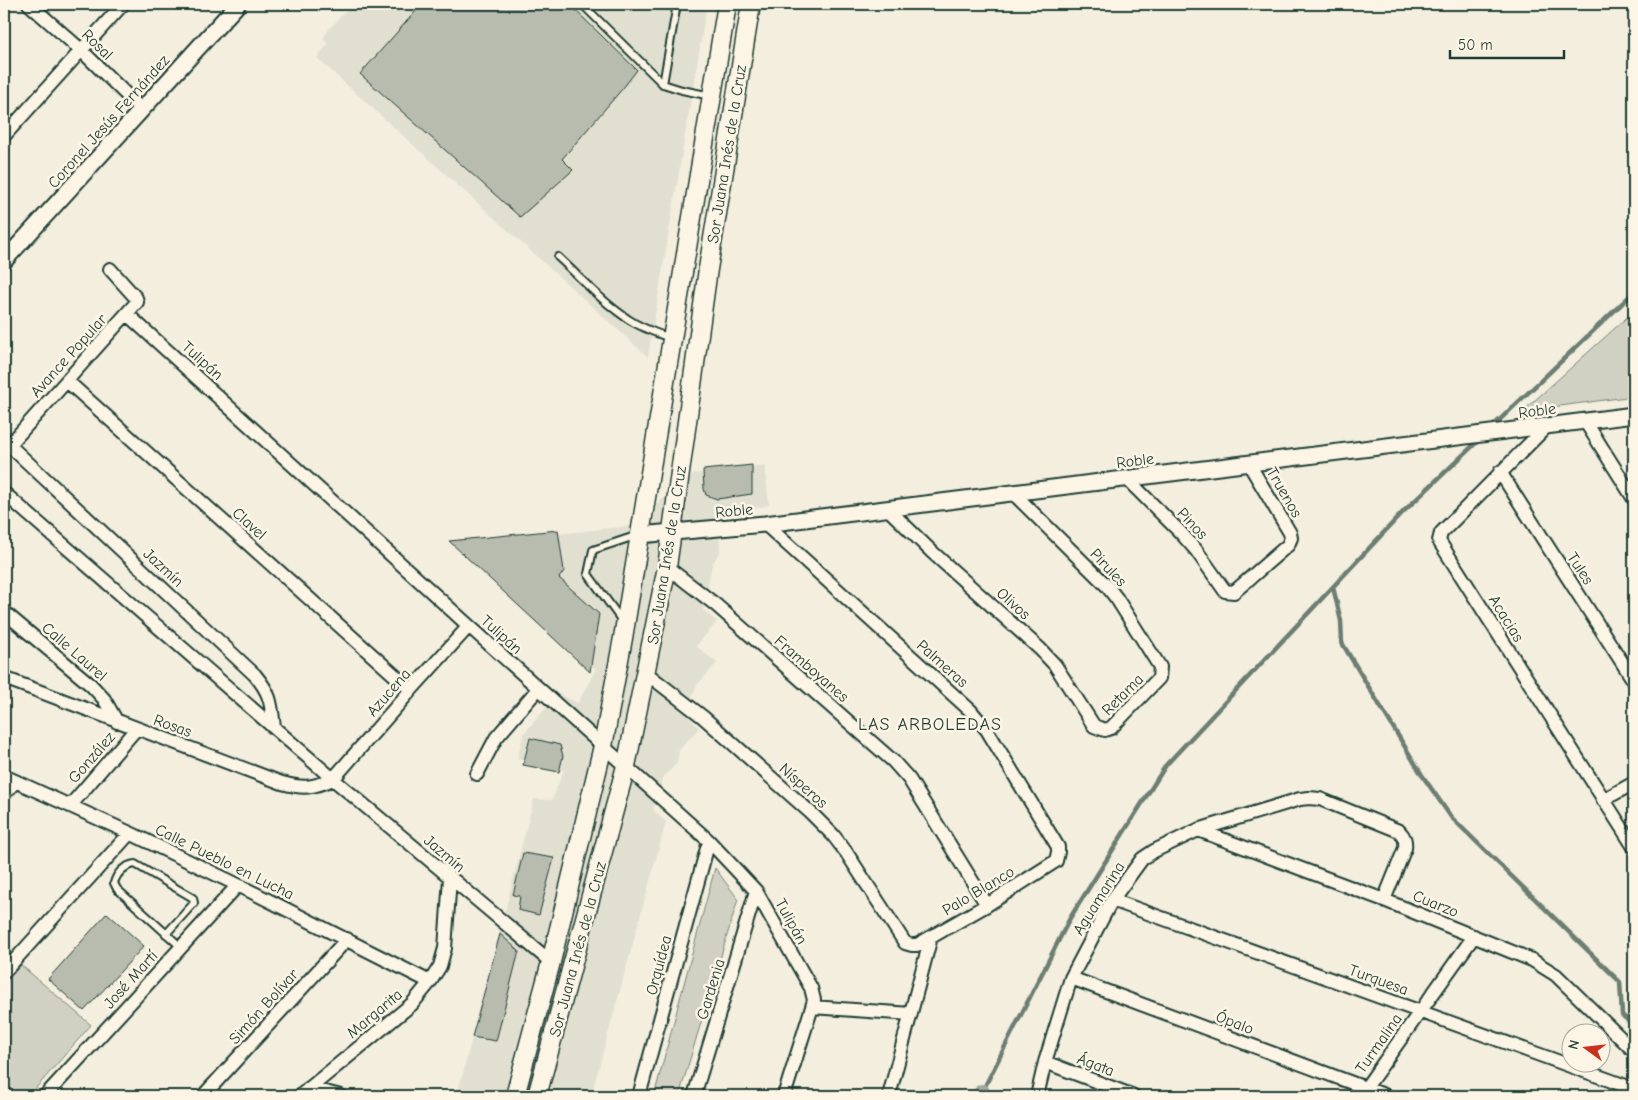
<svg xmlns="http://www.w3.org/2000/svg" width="1638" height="1100" viewBox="0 0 1638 1100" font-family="'Comic Neue',sans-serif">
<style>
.built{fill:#e1dfd0}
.green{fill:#d0d1c2;stroke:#78877b}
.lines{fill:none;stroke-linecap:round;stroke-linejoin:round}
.stream{stroke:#6c7d72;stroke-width:4.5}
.canal{stroke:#a0a89b;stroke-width:16}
.building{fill:#b8bcae;stroke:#1f3d34}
.service-casing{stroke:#1f3d34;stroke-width:10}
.minor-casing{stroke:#1f3d34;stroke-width:16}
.tertiary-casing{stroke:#1f3d34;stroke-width:19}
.secondary-casing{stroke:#1f3d34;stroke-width:21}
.service{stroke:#fcf5e5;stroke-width:6}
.minor{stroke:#fcf5e5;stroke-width:12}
.tertiary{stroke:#fcf5e5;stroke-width:15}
.secondary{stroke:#fcf5e5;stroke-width:18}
.labels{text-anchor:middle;stroke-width:5;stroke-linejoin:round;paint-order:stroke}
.street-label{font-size:16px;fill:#1f3d34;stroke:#fcf5e5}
.neighbourhood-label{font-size:18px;letter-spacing:1px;fill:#1f3d34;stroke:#fcf5e5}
</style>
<rect width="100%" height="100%" fill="#f3eede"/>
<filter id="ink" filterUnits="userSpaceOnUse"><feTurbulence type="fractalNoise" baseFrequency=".02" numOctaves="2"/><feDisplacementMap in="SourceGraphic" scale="10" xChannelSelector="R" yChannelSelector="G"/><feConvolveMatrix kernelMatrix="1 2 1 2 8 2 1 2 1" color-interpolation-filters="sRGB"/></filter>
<g filter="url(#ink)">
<path class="built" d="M 352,4 L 707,4 L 648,357 L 317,58 L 328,44 L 323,39 L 329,29 Z
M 765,466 L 769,505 L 719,517 L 720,552 L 712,564 L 703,610 L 717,622 L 696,646 L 717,663 L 697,685 L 685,713 L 699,728 L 679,750 L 677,763 L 662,779 L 653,810 L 666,822 L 591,1096 L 457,1096 L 534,799 L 552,800 L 564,770 L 517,759 L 524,733 L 559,694 L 578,703 L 596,669 L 460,545 L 630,526 L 693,474 Z"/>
<path class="green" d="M 1634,311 L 1634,396 L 1523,411 Z
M 715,868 L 738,899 L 679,1096 L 654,1096 Z
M 21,965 L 91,1025 L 29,1096 L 4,1096 L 4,984 Z"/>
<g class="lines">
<path class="stream" d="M 1491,428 L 1634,292
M 1333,587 L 1341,621 L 1342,643 L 1422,775 L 1451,817 L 1620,982 L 1622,1015 L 1634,1026
M 982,1092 L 1070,918 L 1166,765 L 1403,512 L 1480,439"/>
<path class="canal" d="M 982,1092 L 982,1096"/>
</g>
<path class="building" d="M 422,4 L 569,4 L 637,70 L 623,88 L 562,159 L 573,170 L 520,217 L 360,74 Z
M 752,465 L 752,494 L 717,499 L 706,495 L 704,489 L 703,470 Z
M 558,530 L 564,571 L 559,578 L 599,614 L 590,672 L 449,541 Z
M 530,738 L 560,745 L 563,756 L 559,772 L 523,765 Z
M 523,853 L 554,858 L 539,915 L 518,910 L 520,896 L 513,895 Z
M 107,913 L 144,946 L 84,1011 L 48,979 Z
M 500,934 L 519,951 L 496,1041 L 472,1037 Z"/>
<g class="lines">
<defs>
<path id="service" d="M 582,4 L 663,84
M 677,4 L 663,84 L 682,90 L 711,96
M 558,257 C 581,278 602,302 628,319 C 641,328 656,333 670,338
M 622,621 L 588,574 L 593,550 L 638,535
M 166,934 L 194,903 L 193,898 L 135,864 C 124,866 117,873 114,883 L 117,889 L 181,947"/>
<path id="minor" d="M 29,4 L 81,50 L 142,110
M 4,136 L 123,4
M 127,314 L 469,626 L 709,841 L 756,891 L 811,988 L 814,1000 L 812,1007 L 784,1096
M 67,381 L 411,690
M 1585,421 L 1634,499
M 1547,426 L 1441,533 L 1439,541 L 1634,847
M 9,445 L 255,675 C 271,694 271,703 274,727
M 4,451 L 137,302 L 136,298 L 110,269
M 1500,472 L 1634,681
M 1127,479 L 1181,533 L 1196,550 L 1225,591 L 1234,592 L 1288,545 L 1291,538 L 1290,533 L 1249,464
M 4,493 L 333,779 L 551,962
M 887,508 L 932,552 L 1040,649 L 1055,665 L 1094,726 L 1105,730 L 1111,728 L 1159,678 L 1160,667 L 1117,599 L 1107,586 L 1012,492
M 667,567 L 716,605 L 893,761 L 909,779 L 987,905
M 4,612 L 91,685 L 104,699 L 117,722
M 646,673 L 703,717 L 811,813 L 833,835 L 846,852 L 905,943 L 912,945 L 917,945 L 987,905 L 1056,861 L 1058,852 L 1058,847 L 987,730 L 971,711 L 765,524
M 4,678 L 282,783 C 304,789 312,788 333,779 L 411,690 L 469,626
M 477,774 L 496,738 L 538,689
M 4,776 L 130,833 L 238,885 L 430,982
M 4,794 L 15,782
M 1603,800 L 1634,783
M 70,806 L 136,729
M 1198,830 L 1384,900 L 1532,960 L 1556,975 L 1634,1051
M 1112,900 L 1634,1089
M 4,972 L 130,833
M 1071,978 L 1387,1096
M 812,1007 L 911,1014
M 1045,1062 L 1134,1096
M 309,1088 L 341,1096
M 45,1096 L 238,885
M 203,1096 L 347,939
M 300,1096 L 412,1004 L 430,982 L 440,966 L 445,948 L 450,878
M 639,1096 L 709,841
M 694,1096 L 756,891
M 889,1096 L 931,937
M 1037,1096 L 1045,1062 L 1071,978 L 1112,900 L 1142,859 L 1154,851 L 1198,830 L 1300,799 L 1309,798 L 1320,799 L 1399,831 C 1404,836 1406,840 1405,848 L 1384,900
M 1360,1096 L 1474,936"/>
<path id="tertiary" d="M 4,261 L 238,4
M 639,535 L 765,524 L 1634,415"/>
<path id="secondary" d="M 515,1096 L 551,962 L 603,746 L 623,638 L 727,4
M 537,1096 L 626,766 L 667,567 L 708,269 L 751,4"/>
</defs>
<use href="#service" class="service-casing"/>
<use href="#minor" class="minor-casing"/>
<use href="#tertiary" class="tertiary-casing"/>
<use href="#secondary" class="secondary-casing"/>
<use href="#service" class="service"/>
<use href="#minor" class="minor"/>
<use href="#tertiary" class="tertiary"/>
<use href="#secondary" class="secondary"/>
</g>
</g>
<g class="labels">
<g class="street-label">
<text transform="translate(98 44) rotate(44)" y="6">Rosal</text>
<text transform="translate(108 121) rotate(-48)" y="6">Coronel Jesús Fernández</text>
<text transform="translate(726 154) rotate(-81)" y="6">Sor Juana Inés de la Cruz</text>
<text transform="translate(68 355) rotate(-48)" y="6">Avance Popular</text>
<text transform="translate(203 360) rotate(42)" y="6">Tulipán</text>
<text transform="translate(1537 410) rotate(-7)" y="6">Roble</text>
<text transform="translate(1135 460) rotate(-7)" y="6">Roble</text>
<text transform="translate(1285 492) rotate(60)" y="6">Truenos</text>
<text transform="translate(734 510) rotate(-5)" y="6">Roble</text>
<text transform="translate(250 523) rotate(42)" y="6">Clavel</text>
<text transform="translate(1193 523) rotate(47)" y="6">Pinos</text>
<text transform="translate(666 555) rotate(-81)" y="6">Sor Juana Inés de la Cruz</text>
<text transform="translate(164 567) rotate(43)" y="6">Jazmín</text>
<text transform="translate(1109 567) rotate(47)" y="6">Pirules</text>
<text transform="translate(1581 568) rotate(57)" y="6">Tules</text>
<text transform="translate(1014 603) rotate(42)" y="6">Olivos</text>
<text transform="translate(1507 618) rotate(58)" y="6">Acacias</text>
<text transform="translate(502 634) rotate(42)" y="6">Tulipán</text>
<text transform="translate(75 651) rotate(41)" y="6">Calle Laurel</text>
<text transform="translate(943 663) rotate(42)" y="6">Palmeras</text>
<text transform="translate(812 668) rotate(41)" y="6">Framboyanes</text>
<text transform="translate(388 692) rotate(-49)" y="6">Azucena</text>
<text transform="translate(1122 694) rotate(-45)" y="6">Retama</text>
<text transform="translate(173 725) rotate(20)" y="6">Rosas</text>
<text transform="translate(91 757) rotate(-49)" y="6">González</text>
<text transform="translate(804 785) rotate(42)" y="6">Nísperos</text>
<text transform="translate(445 853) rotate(40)" y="6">Jazmín</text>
<text transform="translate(225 861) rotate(26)" y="6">Calle Pueblo en Lucha</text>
<text transform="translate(978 890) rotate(-31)" y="6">Palo Blanco</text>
<text transform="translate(1098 898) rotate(-58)" y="6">Aguamarina</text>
<text transform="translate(1436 903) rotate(22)" y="6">Cuarzo</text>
<text transform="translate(792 921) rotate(61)" y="6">Tulipán</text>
<text transform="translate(577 949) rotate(-75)" y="6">Sor Juana Inés de la Cruz</text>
<text transform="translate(658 965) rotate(-75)" y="6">Orquídea</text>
<text transform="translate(130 979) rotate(-48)" y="6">José Martí</text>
<text transform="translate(1379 979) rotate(20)" y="6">Turquesa</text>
<text transform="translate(710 989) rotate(-73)" y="6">Gardenia</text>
<text transform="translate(263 1006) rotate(-48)" y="6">Simón Bolívar</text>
<text transform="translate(374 1013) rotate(-40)" y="6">Margarita</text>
<text transform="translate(1235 1022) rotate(21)" y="6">Ópalo</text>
<text transform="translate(1378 1043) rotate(-55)" y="6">Turmalina</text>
<text transform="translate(1096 1064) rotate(21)" y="6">Ágata</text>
</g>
<g class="neighbourhood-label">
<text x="930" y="730">LAS ARBOLEDAS</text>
</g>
</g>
<rect width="1638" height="1100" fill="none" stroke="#fcf5e5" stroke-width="20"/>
<rect x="10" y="10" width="1618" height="1080" fill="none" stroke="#1f3d34" stroke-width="2" filter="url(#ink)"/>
<g transform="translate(1586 1048) rotate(285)"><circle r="24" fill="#fcf5e5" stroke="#a4ab9e"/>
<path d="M0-4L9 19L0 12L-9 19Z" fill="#c8321e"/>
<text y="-8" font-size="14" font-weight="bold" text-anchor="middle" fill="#1f3d34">N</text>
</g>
<path d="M1450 50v8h114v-8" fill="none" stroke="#1f3d34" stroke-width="2.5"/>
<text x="1458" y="50" font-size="15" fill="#1f3d34" stroke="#fcf5e5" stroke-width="4" paint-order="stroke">50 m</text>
</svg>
